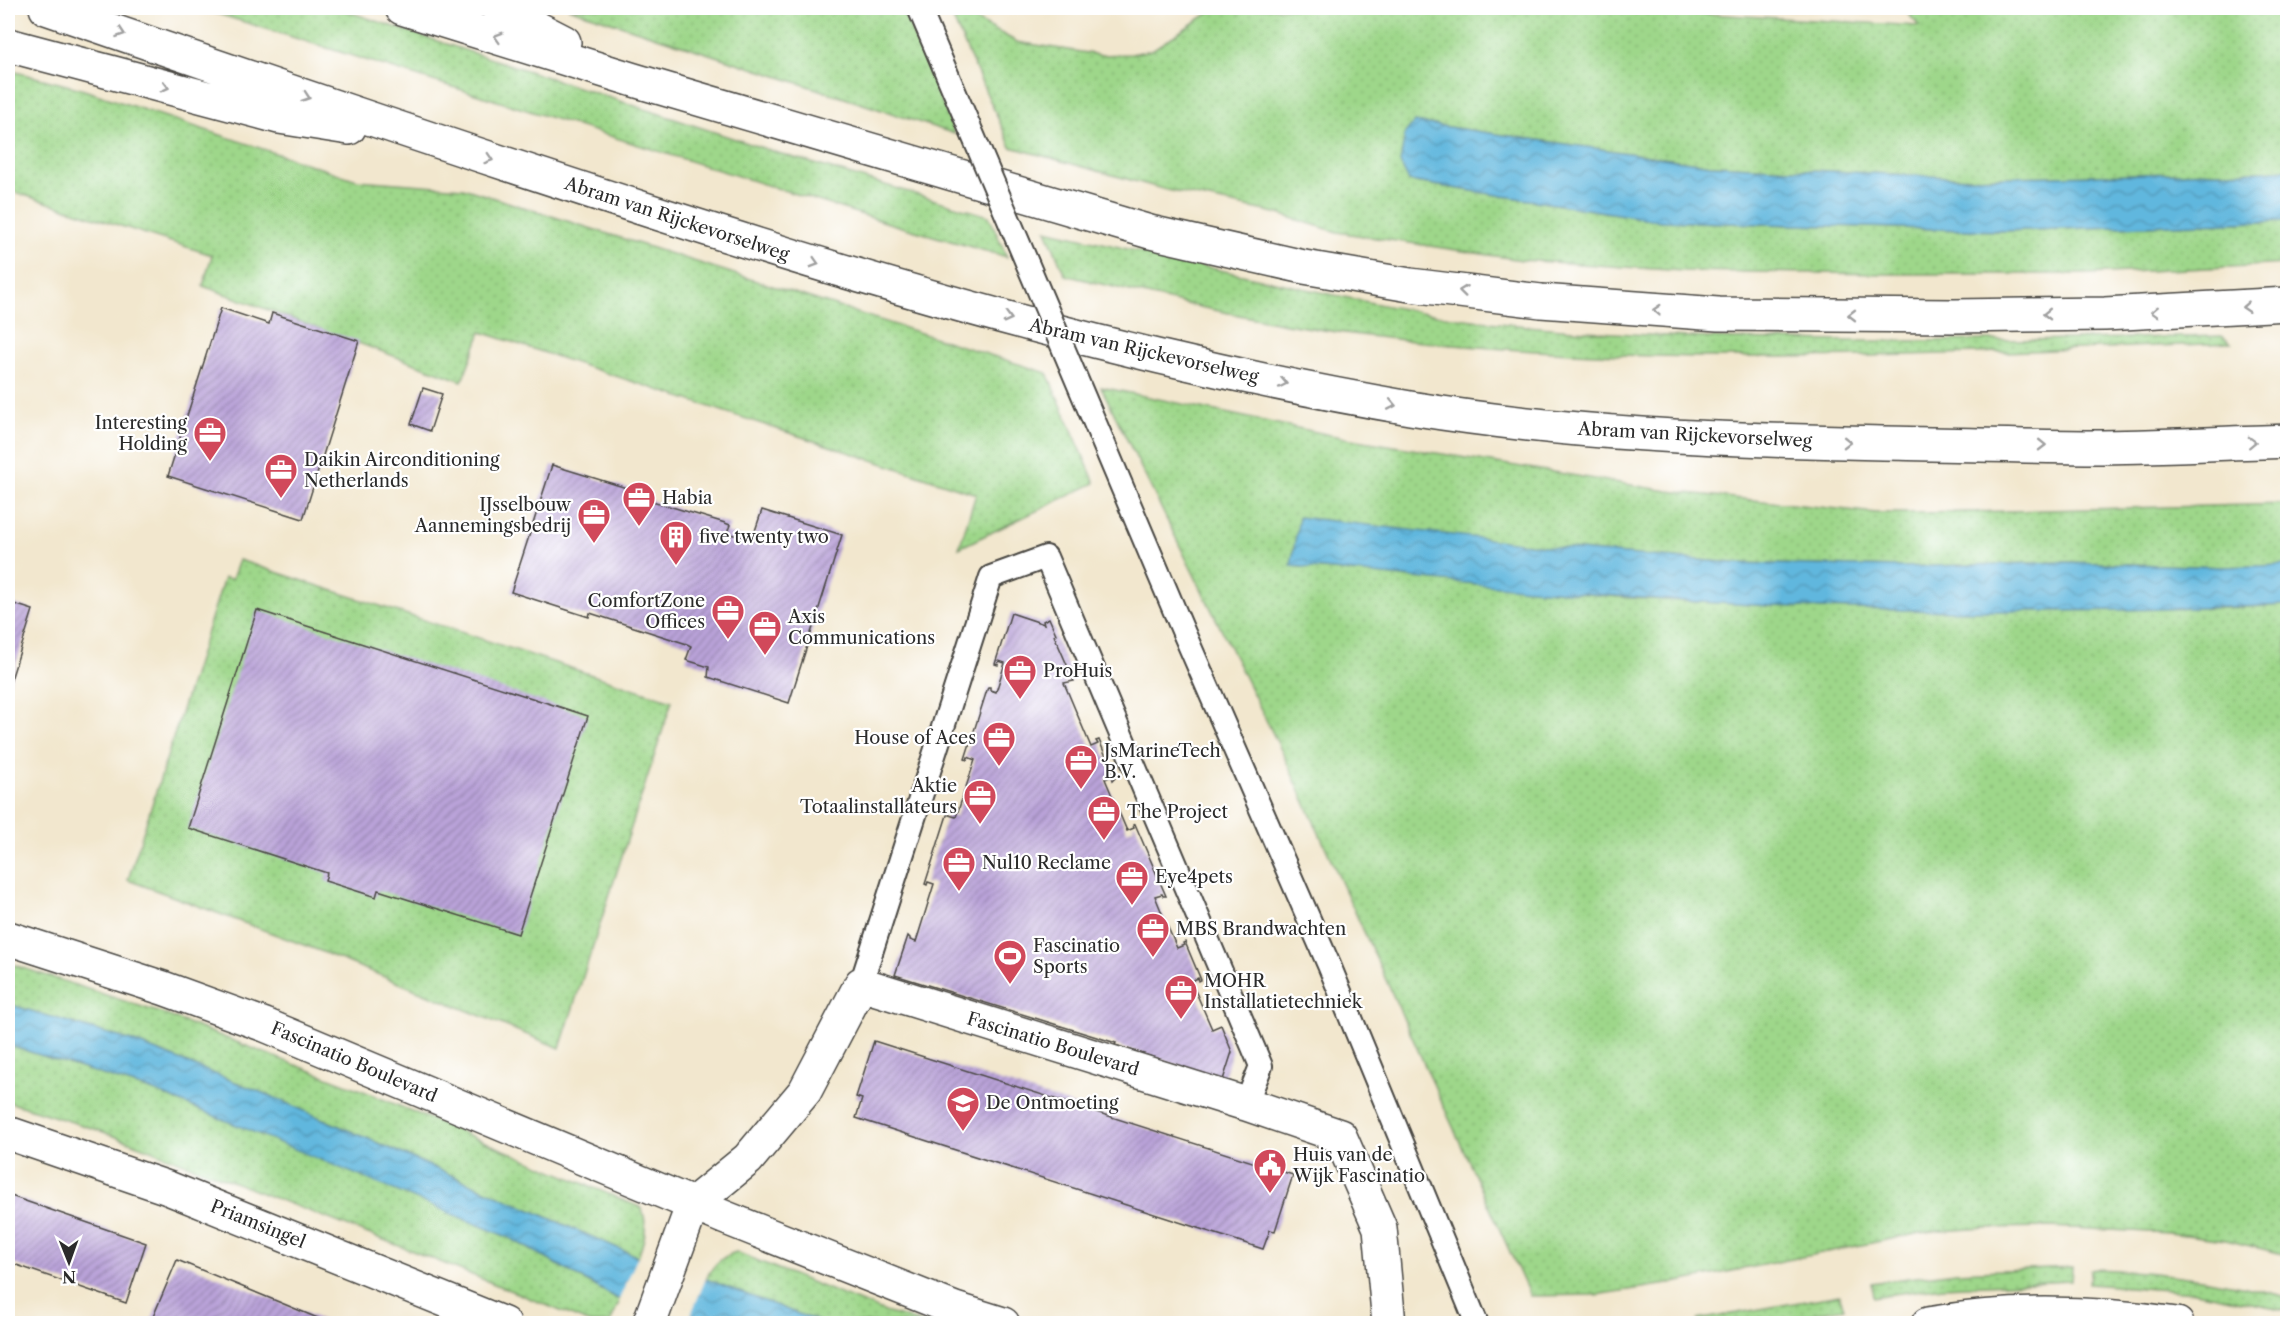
<svg xmlns="http://www.w3.org/2000/svg" width="2295" height="1331" viewBox="0 0 2295 1331" font-family="'Libre Caslon Text',serif">
<style>
.grass{fill:url(#grass-dots);stroke:#64815a;stroke-width:1.5}
.water{fill:url(#water-waves);stroke:#467184;stroke-width:1.5}
.pier{fill:#f2e7ce}
.building{fill:url(#building-hatch)}
.lines{fill:none;stroke-linecap:round;stroke-linejoin:round}
.service-casing{stroke:#494743;stroke-width:26}
.minor-casing{stroke:#494743;stroke-width:36}
.tertiary-casing{stroke:#494743;stroke-width:36}
.trunk-casing{stroke:#494743;stroke-width:36}
.service{stroke:#fff;stroke-width:22}
.minor{stroke:#fff;stroke-width:33}
.tertiary{stroke:#fff;stroke-width:33}
.trunk{stroke:#fff;stroke-width:33}
.service-bridge-casing{stroke:#494743;stroke-width:26;stroke-linecap:butt}
.service-bridge{stroke:#fff;stroke-width:22}
.oneway{stroke:#a0a0a0}
.labels{text-anchor:middle;stroke-width:4.5;stroke-linejoin:round;paint-order:stroke}
.street-label{font-size:18px;fill:#2b2b2b;stroke:#fff}
.poi-label{font-size:18px;fill:#2b2b2b;stroke:#fff;text-anchor:start}
</style>
<defs>
<pattern id="grass-dots" width="8" height="8" patternUnits="userSpaceOnUse" patternTransform="scale(1.5)"><rect width="8" height="8" fill="#9ed78a"/><path d="M2 2h.1M6 6h.1" fill="none" stroke="#88b977" stroke-width="1.8" stroke-linecap="round"/></pattern>
<pattern id="water-waves" width="16" height="10" patternUnits="userSpaceOnUse" patternTransform="scale(1.5)"><rect width="16" height="10" fill="#61b7de"/><path d="M0 5q4-4 8 0t8 0" fill="none" stroke="#5095b4"/></pattern>
<pattern id="building-hatch" width="6" height="6" patternUnits="userSpaceOnUse" patternTransform="scale(1.5)"><rect width="6" height="6" fill="#baa3d9"/><path d="M-1 1l2-2M0 6l6-6M5 7l2-2" fill="none" stroke="#9785b0"/></pattern>
</defs>
<rect width="100%" height="100%" fill="#fff"/>
<filter id="ink" filterUnits="userSpaceOnUse"><feTurbulence type="fractalNoise" baseFrequency=".0167" numOctaves="2"/><feDisplacementMap in="SourceGraphic" scale="12" xChannelSelector="R" yChannelSelector="G"/><feConvolveMatrix kernelMatrix="1 2 1 2 8 2 1 2 1" color-interpolation-filters="sRGB"/></filter>
<filter id="wash" filterUnits="userSpaceOnUse"><feTurbulence type="fractalNoise" baseFrequency=".008" numOctaves="4" result="noise"/><feDisplacementMap in="SourceGraphic" scale="24" xChannelSelector="R" yChannelSelector="G"/><feGaussianBlur stdDeviation="1.35" result="paint"/><feColorMatrix in="noise" values="0 0 0 0 0 0 0 0 0 0 0 0 0 0 0 0 0 1.4 0 .05"/><feComposite in="paint" operator="in"/></filter>
<g filter="url(#wash)">
<rect width="100%" height="100%" fill="#f2e7ce"/>
<path class="grass" d="M 199,8 L 337,8 L 775,152 L 989,216 L 1007,257 L 898,226 Z
M 568,8 L 902,8 L 955,134 Z
M 1216,8 L 1605,8 L 1919,26 L 1903,8 L 2287,8 L 2287,169 L 2263,171 L 1969,178 L 1711,165 L 1414,122 L 1409,181 L 1661,221 L 2002,231 L 2287,221 L 2287,264 L 2088,274 L 1888,274 L 1683,271 L 1522,260 L 1337,232 L 1275,213 L 1167,190 L 1011,147 L 952,17 L 960,11 L 1017,42 L 1100,55 L 1131,54 L 1152,50 Z
M 8,70 L 78,88 L 357,180 L 463,188 L 1047,373 L 1095,483 L 959,548 L 976,494 L 481,332 L 462,381 L 203,286 L 212,255 L 8,190 Z
M 1046,230 C 1125,248 1204,267 1284,284 C 1352,299 1420,314 1489,322 C 1733,349 1977,341 2222,336 L 2231,343 C 1946,354 1660,371 1377,337 C 1270,325 1169,301 1065,275 Z
M 1101,387 L 1345,438 L 1668,491 L 1876,513 L 1926,513 L 2287,504 L 2287,565 L 2223,567 L 2066,562 L 1900,567 L 1734,563 L 1589,551 L 1291,566 L 1631,598 L 1772,606 L 2227,608 L 2287,605 L 2287,1255 L 2226,1240 L 2169,1233 L 2050,1227 L 1985,1228 L 1926,1232 L 1668,1284 L 1596,1295 L 1530,1296 L 1283,754 Z
M 239,560 L 672,701 L 560,1048 L 320,951 L 128,880 L 224,578 L 232,579 Z
M 8,963 L 161,1013 L 366,1092 L 642,1208 C 648,1227 645,1239 638,1257 L 268,1095 L 129,1040 L 8,1004 Z
M 8,1045 L 154,1091 L 336,1165 L 510,1238 L 620,1300 L 610,1323 L 590,1323 L 433,1259 L 101,1131 L 8,1102 Z
M 736,1252 L 885,1312 L 923,1323 L 822,1323 L 706,1279 C 713,1265 721,1257 736,1252 Z
M 2072,1267 L 2071,1281 L 1943,1287 L 1873,1297 L 1871,1283 L 1955,1272 Z
M 2098,1269 C 2163,1272 2225,1280 2287,1297 L 2287,1310 L 2195,1292 L 2089,1284 L 2090,1270 Z
M 1839,1295 L 1844,1308 L 1769,1323 L 1698,1323 L 1698,1320 Z"/>
<path class="water" d="M 1414,122 L 1711,165 L 1969,178 L 2263,171 L 2287,169 L 2287,221 L 2002,231 L 1661,221 L 1409,181 L 1400,163 L 1405,133 Z
M 1299,517 L 1589,551 L 1734,563 L 1900,567 L 2066,562 L 2223,567 L 2287,565 L 2287,605 C 2116,612 1943,614 1771,606 C 1610,598 1451,582 1291,566 Z
M 8,1004 L 129,1040 L 268,1095 L 638,1257 L 706,1279 L 822,1323 L 673,1323 L 620,1300 L 510,1238 L 154,1091 L 8,1045 Z"/>
<path class="pier" d="M 639,1254 L 707,1276 L 687,1324 L 665,1324 L 618,1302 Z"/>
<g id="blocks">
<path class="building" d="M 221,308 L 269,324 L 272,313 L 359,341 L 303,519 L 168,476 Z
M 423,388 L 442,394 L 430,431 L 411,424 Z
M 552,465 L 630,489 L 629,494 L 725,523 L 730,525 L 727,533 L 752,540 L 762,510 L 842,535 L 789,703 L 708,677 L 709,667 L 686,660 L 691,646 L 687,644 L 590,613 L 589,617 L 511,592 Z
M 8,602 L 33,610 L 8,689 Z
M 257,610 L 588,716 L 518,934 L 378,890 L 376,897 L 325,881 L 327,873 L 188,828 Z
M 1011,613 L 1044,624 L 1043,621 L 1049,618 L 1056,634 L 1054,635 L 1074,681 L 1064,683 L 1091,747 L 1098,744 L 1096,741 L 1099,740 L 1115,778 L 1113,780 L 1112,776 L 1105,779 L 1127,831 L 1134,828 L 1133,825 L 1135,824 L 1166,896 L 1163,896 L 1162,894 L 1155,896 L 1166,923 L 1177,948 L 1184,945 L 1183,943 L 1185,942 L 1201,980 L 1199,981 L 1198,978 L 1191,981 L 1212,1029 L 1221,1025 L 1232,1052 L 1223,1080 L 1115,1045 L 1116,1043 L 895,975 L 908,936 L 910,938 L 910,940 L 916,942 L 934,884 L 928,882 L 927,885 L 925,884 L 948,812 L 950,812 L 949,815 L 956,817 L 975,760 L 968,757 L 967,760 L 965,759 L 988,687 L 990,687 L 990,690 L 996,692 L 1005,663 L 999,661 L 998,665 L 995,664 Z
M 874,1041 L 1293,1175 L 1275,1231 L 1270,1230 L 1263,1249 L 856,1118 L 862,1099 L 856,1097 Z
M 8,1195 L 146,1243 L 126,1303 L 8,1262 Z
M 177,1260 L 279,1302 L 332,1324 L 150,1324 Z"/>
</g>
</g>
<g filter="url(#ink)">
<use href="#blocks" fill-opacity="0" stroke="#494743" stroke-width="1.5"/>
<g class="lines">
<defs>
<path id="service" d="M 861,984 L 991,577 L 1046,557 L 1261,1066 L 1246,1104"/>
<path id="minor" d="M 8,1133 L 168,1188 L 504,1324
M 649,1324 L 693,1204 L 748,1159 L 805,1091 L 861,984 L 1246,1104 L 1340,1136 L 1380,1228 L 1389,1324"/>
<path id="tertiary" d="M 8,938 L 163,988 L 265,1025 L 726,1218 L 955,1309 L 1003,1324
M 1928,1324 C 2011,1309 2094,1312 2177,1324"/>
<path id="trunk" d="M 46,8 C 250,78 454,148 660,214 C 906,293 1155,365 1410,408 C 1567,434 1724,440 1883,443 C 1956,444 2029,447 2102,447 C 2164,446 2226,443 2288,441
M 402,8 L 634,80 L 1150,232 L 1304,267 L 1410,285 L 1541,301 L 1718,314 L 1954,316 L 2105,314 L 2288,304
M 498,8 L 564,42
M 8,45 L 279,117 L 349,128"/>
</defs>
<use href="#service" class="service-casing"/>
<use href="#minor" class="minor-casing"/>
<use href="#tertiary" class="tertiary-casing"/>
<use href="#trunk" class="trunk-casing"/>
<use href="#service" class="service"/>
<use href="#minor" class="minor"/>
<use href="#tertiary" class="tertiary"/>
<use href="#trunk" class="trunk"/>
<defs>
<path id="service-bridge" d="M 919,8 L 1184,633 L 1329,965 L 1477,1324"/>
</defs>
<use href="#service-bridge" class="service-bridge-casing"/>
<use href="#service-bridge" class="service-bridge"/>
</g>
<defs><path id="oneway-chevron" d="M-2-3.5L2.5 0L-2 3.5" fill="none" stroke-width="1.6" stroke-linecap="round" stroke-linejoin="round" transform="scale(1.5)"/></defs>
<g class="oneway">
<use href="#oneway-chevron" transform="translate(121 33) rotate(19)"/>
<use href="#oneway-chevron" transform="translate(498 37) rotate(-163)"/>
<use href="#oneway-chevron" transform="translate(165 87) rotate(15)"/>
<use href="#oneway-chevron" transform="translate(306 97) rotate(19)"/>
<use href="#oneway-chevron" transform="translate(489 159) rotate(18)"/>
<use href="#oneway-chevron" transform="translate(815 263) rotate(17)"/>
<use href="#oneway-chevron" transform="translate(1463 291) rotate(-173)"/>
<use href="#oneway-chevron" transform="translate(2246 307) rotate(176)"/>
<use href="#oneway-chevron" transform="translate(1657 310) rotate(-177)"/>
<use href="#oneway-chevron" transform="translate(2155 312) rotate(178)"/>
<use href="#oneway-chevron" transform="translate(2047 314) rotate(179)"/>
<use href="#oneway-chevron" transform="translate(1852 315) rotate(-180)"/>
<use href="#oneway-chevron" transform="translate(1008 318) rotate(15)"/>
<use href="#oneway-chevron" transform="translate(1283 383) rotate(12)"/>
<use href="#oneway-chevron" transform="translate(1392 405) rotate(11)"/>
<use href="#oneway-chevron" transform="translate(1847 442) rotate(1)"/>
<use href="#oneway-chevron" transform="translate(2252 442) rotate(-2)"/>
<use href="#oneway-chevron" transform="translate(2042 445) rotate(1)"/>
</g>
</g>
<defs>
<symbol id="office-pin" viewBox="-11 -11 22 30"><path d="M0 17L-7.5 6A9.5 9.5 0 1 1 7.5 6Z" fill="#d1495b" stroke="#fff"/><path d="M-6-3h4V-5.5h4V-3h4V5H-6ZM-1-4.5V-3h2v-1.5ZM-6 0V1H6V0Z" fill="#fff"/></symbol>
<symbol id="building-pin" viewBox="-11 -11 22 30"><path d="M0 17L-7.5 6A9.5 9.5 0 1 1 7.5 6Z" fill="#d1495b" stroke="#fff"/><path d="M-4-6H4V6H1V3H-1V6H-4ZM-2.5-4.3h1.7v1.8h-1.7ZM.8-4.3h1.7v1.8H.8ZM-2.5-1h1.7V.8h-1.7ZM.8-1h1.7V.8H.8Z" fill="#fff"/></symbol>
<symbol id="stadium-pin" viewBox="-11 -11 22 30"><path d="M0 17L-7.5 6A9.5 9.5 0 1 1 7.5 6Z" fill="#d1495b" stroke="#fff"/><path d="M0-5a6.5 5 0 1 0 0 10a6.5 5 0 1 0 0-10ZM-3.5-1.8h7v3.6h-7Z" fill="#fff"/></symbol>
<symbol id="school-pin" viewBox="-11 -11 22 30"><path d="M0 17L-7.5 6A9.5 9.5 0 1 1 7.5 6Z" fill="#d1495b" stroke="#fff"/><path d="M0-5L7-2L0 1L-7-2ZM-4 1L0 2.5L4 1V4Q0 6-4 4Z" fill="#fff"/></symbol>
<symbol id="civic-pin" viewBox="-11 -11 22 30"><path d="M0 17L-7.5 6A9.5 9.5 0 1 1 7.5 6Z" fill="#d1495b" stroke="#fff"/><path d="M-.6-6.5H3V-4.5H.6V-3L4-1V1h2V6H-6V1h2V-1L-.6-3ZM-1.2 2.5V6h2.4V2.5Z" fill="#fff"/></symbol>
</defs>
<g fill-rule="evenodd">
<use href="#office-pin" x="191" y="414" width="38" height="52"/>
<use href="#office-pin" x="262" y="451" width="38" height="52"/>
<use href="#office-pin" x="620" y="479" width="38" height="52"/>
<use href="#office-pin" x="575" y="496" width="38" height="52"/>
<use href="#building-pin" x="657" y="518" width="38" height="52"/>
<use href="#office-pin" x="709" y="592" width="38" height="52"/>
<use href="#office-pin" x="746" y="608" width="38" height="52"/>
<use href="#office-pin" x="1001" y="652" width="38" height="52"/>
<use href="#office-pin" x="980" y="719" width="38" height="52"/>
<use href="#office-pin" x="1062" y="742" width="38" height="52"/>
<use href="#office-pin" x="961" y="777" width="38" height="52"/>
<use href="#office-pin" x="1085" y="793" width="38" height="52"/>
<use href="#office-pin" x="940" y="844" width="38" height="52"/>
<use href="#office-pin" x="1113" y="858" width="38" height="52"/>
<use href="#office-pin" x="1134" y="910" width="38" height="52"/>
<use href="#stadium-pin" x="991" y="937" width="38" height="52"/>
<use href="#office-pin" x="1162" y="972" width="38" height="52"/>
<use href="#school-pin" x="944" y="1084" width="38" height="52"/>
<use href="#civic-pin" x="1251" y="1146" width="38" height="52"/>
</g>
<g class="labels">
<g class="street-label">
<text transform="translate(677 219) rotate(18)" y="6">Abram van Rijckevorselweg</text>
<text transform="translate(1144 351) rotate(13)" y="6">Abram van Rijckevorselweg</text>
<text transform="translate(1695 435) rotate(3)" y="6">Abram van Rijckevorselweg</text>
<text transform="translate(1053 1044) rotate(17)" y="6">Fascinatio Boulevard</text>
<text transform="translate(354 1062) rotate(23)" y="6">Fascinatio Boulevard</text>
<text transform="translate(258 1224) rotate(22)" y="6">Priamsingel</text>
</g>
<g class="poi-label">
<text x="187" y="429" text-anchor="end">Interesting<tspan x="187" dy="21">Holding</tspan></text>
<text x="304" y="466">Daikin Airconditioning<tspan x="304" dy="21">Netherlands</tspan></text>
<text x="662" y="504">Habia</text>
<text x="571" y="511" text-anchor="end">IJsselbouw<tspan x="571" dy="21">Aannemingsbedrij</tspan></text>
<text x="699" y="543">five twenty two</text>
<text x="705" y="607" text-anchor="end">ComfortZone<tspan x="705" dy="21">Offices</tspan></text>
<text x="788" y="623">Axis<tspan x="788" dy="21">Communications</tspan></text>
<text x="1043" y="677">ProHuis</text>
<text x="976" y="744" text-anchor="end">House of Aces</text>
<text x="1104" y="757">JsMarineTech<tspan x="1104" dy="21">B.V.</tspan></text>
<text x="957" y="792" text-anchor="end">Aktie<tspan x="957" dy="21">Totaalinstallateurs</tspan></text>
<text x="1127" y="818">The Project</text>
<text x="982" y="869">Nul10 Reclame</text>
<text x="1155" y="883">Eye4pets</text>
<text x="1176" y="935">MBS Brandwachten</text>
<text x="1033" y="952">Fascinatio<tspan x="1033" dy="21">Sports</tspan></text>
<text x="1204" y="987">MOHR<tspan x="1204" dy="21">Installatietechniek</tspan></text>
<text x="986" y="1109">De Ontmoeting</text>
<text x="1293" y="1161">Huis van de<tspan x="1293" dy="21">Wijk Fascinatio</tspan></text>
</g>
</g>
<rect width="2295" height="1331" fill="none" stroke="#fff" stroke-width="30"/>
<g transform="translate(69 1262) rotate(179)" stroke="#ffffff" stroke-width="4.5" paint-order="stroke">
<path d="M0-4.5L10 22L0 15L-10 22Z" fill="#2b2b2b"/>
<text y="-9" font-size="16" font-weight="bold" text-anchor="middle" fill="#2b2b2b">N</text>
</g>
</svg>
